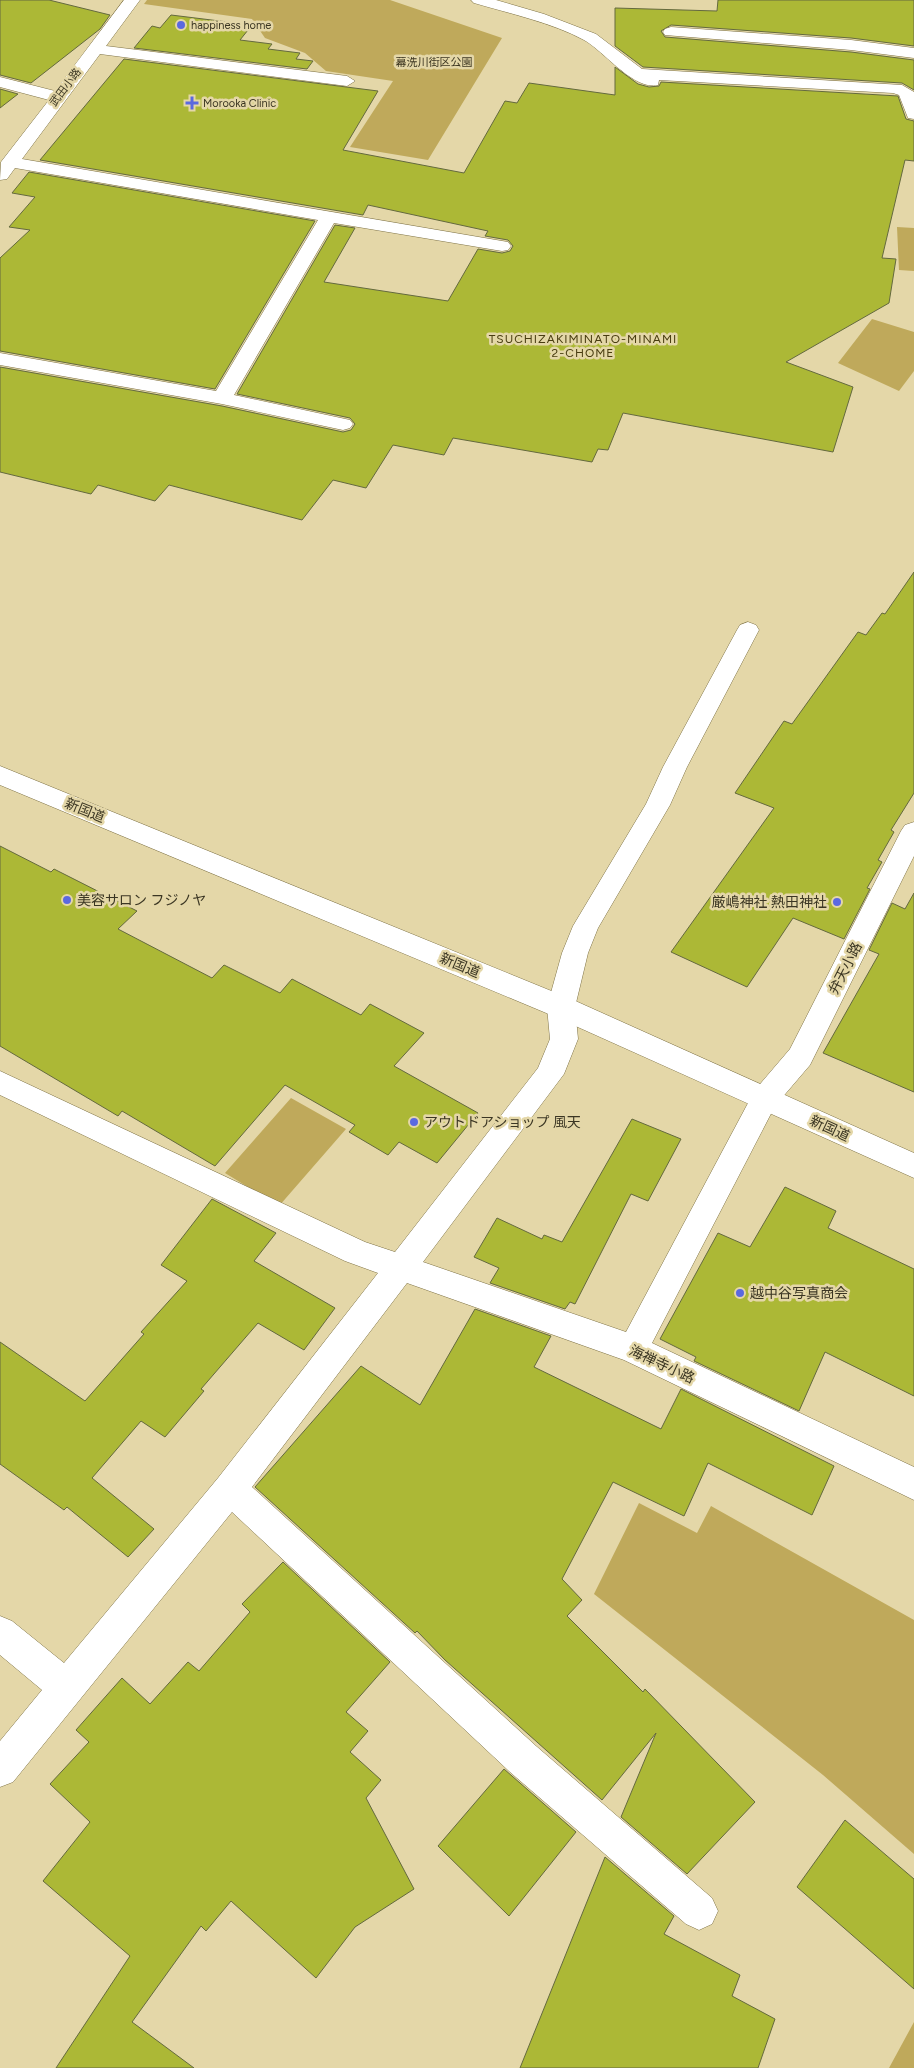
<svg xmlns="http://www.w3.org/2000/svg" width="914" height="2068" viewBox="0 0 914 2068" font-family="Figtree,'Noto Sans JP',sans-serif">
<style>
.green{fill:#bfa95b}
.building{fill:#acb836;stroke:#64693e}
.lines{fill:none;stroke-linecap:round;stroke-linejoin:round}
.minor-casing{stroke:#7f7347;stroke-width:1}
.major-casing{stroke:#7f7347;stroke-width:1}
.minor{fill:#fff;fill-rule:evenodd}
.major{fill:#fff;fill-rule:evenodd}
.poi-dot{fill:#5b69e0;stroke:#e4d7a8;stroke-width:2}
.labels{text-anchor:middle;stroke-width:5;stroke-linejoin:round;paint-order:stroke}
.far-poi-label{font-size:11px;fill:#3b3623;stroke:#e4d7a8;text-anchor:start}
.far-park-label{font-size:11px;fill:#3c3621;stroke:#e4d7a8}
.far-street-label{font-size:11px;fill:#3b3623;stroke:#e4d7a8}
.far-neighbourhood-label{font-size:12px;letter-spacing:1px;fill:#483c10;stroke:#e4d7a8}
.street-label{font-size:14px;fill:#3b3623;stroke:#e4d7a8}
.poi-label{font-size:14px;fill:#3b3623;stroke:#e4d7a8;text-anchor:start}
</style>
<rect width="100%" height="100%" fill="#e4d7a8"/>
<path class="green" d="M 147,0 L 390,0 L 502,38 L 428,160 L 350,147 L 393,81 L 326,71 L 305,53 L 265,38 L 252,19 L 144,4 Z
M 897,227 L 914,228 L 914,271 L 899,270 Z
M 872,319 L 914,332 L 914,371 L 899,391 L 838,363 Z
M 291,1098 L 346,1129 L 279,1206 L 225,1173 Z
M 639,1503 L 697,1533 L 711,1506 L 914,1620 L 914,1854 L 823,1775 L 594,1594 Z
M 914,2022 L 914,2068 L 889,2068 Z"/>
<path class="building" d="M 0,0 L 49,0 L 110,15 L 100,29 L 31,83 L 0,75 Z
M 718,0 L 914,0 L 914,46 L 851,38 L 671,25 L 661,31 L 665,37 L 851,52 L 914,60 L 914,90 L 902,83 L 643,67 L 615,46 L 615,8 L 717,11 Z
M 171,15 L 252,25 L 240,40 L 272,44 L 268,49 L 300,53 L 296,59 L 313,61 L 307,69 L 134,48 L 152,26 L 160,28 Z
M 124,59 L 378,91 L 343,150 L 464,173 L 505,101 L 517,103 L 529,83 L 615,95 L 615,67 L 638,84 L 649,87 L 659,86 L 661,82 L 898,96 L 906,119 L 914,121 L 914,161 L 905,160 L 882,258 L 896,259 L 889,303 L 786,362 L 853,387 L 833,452 L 623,413 L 608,450 L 598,449 L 592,462 L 453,438 L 444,455 L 393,445 L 366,488 L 333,480 L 302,520 L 169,485 L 155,501 L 98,485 L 91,494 L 0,472 L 0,367 L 222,406 L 343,432 L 351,430 L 355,424 L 350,418 L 237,394 L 335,225 L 355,228 L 324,282 L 448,301 L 478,249 L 502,253 L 510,251 L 513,246 L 508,240 L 485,236 L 488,231 L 368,205 L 363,215 L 40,160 Z
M 0,89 L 18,94 L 0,108 Z
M 29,172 L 315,221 L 215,389 L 0,351 L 0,258 L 30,230 L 9,227 L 35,197 L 12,193 Z
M 914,572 L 914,793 L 891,830 L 894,832 L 878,860 L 882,862 L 867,888 L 870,889 L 844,939 L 793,918 L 747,987 L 671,952 L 774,808 L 735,793 L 784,721 L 792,724 L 858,632 L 866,635 L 882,613 L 885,614 Z
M 0,846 L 51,872 L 54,869 L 137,911 L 118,929 L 212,978 L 224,965 L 280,993 L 292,979 L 361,1015 L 370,1004 L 424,1033 L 394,1066 L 478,1113 L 437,1163 L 399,1142 L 388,1155 L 349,1132 L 355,1125 L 285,1085 L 215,1166 L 122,1111 L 118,1116 L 0,1046 Z
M 914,893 L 914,1092 L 823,1053 L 879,954 L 869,950 L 892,903 L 905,909 Z
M 632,1119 L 681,1139 L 648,1201 L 631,1194 L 575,1304 L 570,1302 L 565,1309 L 490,1283 L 499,1268 L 474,1257 L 497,1218 L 542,1239 L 544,1235 L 562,1242 Z
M 785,1187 L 836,1211 L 828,1228 L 914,1269 L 914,1396 L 825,1352 L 799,1411 L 694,1361 L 696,1357 L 660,1339 L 718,1233 L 750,1247 Z
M 212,1199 L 276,1233 L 254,1261 L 335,1308 L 304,1350 L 258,1323 L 201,1389 L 204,1391 L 165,1437 L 141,1421 L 92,1478 L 154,1529 L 128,1557 L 67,1507 L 64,1510 L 0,1464 L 0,1342 L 85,1401 L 144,1334 L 141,1332 L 187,1281 L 161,1265 Z
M 475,1309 L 551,1336 L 534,1367 L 661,1429 L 681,1389 L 834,1466 L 812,1515 L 708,1463 L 684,1516 L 613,1482 L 562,1579 L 582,1600 L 567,1616 L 643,1692 L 645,1689 L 755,1802 L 687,1874 L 621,1817 L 656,1733 L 602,1800 L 445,1660 L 417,1631 L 415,1633 L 255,1487 L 361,1366 L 420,1405 Z
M 283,1562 L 390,1662 L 346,1712 L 368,1731 L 350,1752 L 381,1780 L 366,1798 L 414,1889 L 355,1927 L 316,1978 L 231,1901 L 206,1931 L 201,1926 L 132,2022 L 194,2068 L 56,2068 L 130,1956 L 43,1881 L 90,1822 L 50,1784 L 89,1742 L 76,1730 L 122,1678 L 150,1704 L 188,1662 L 199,1671 L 250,1612 L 242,1604 Z
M 504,1769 L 576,1832 L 509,1916 L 438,1846 Z
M 845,1820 L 914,1879 L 914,1989 L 797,1887 Z
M 605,1857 L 674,1916 L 664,1934 L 740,1975 L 732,1996 L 775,2019 L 758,2068 L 520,2068 Z"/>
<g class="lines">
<defs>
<path id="minor" d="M 124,0 L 140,0 L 106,46 L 347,76 L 355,81 L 347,86 L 100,54 L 22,159 L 502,241 L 508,242 L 511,246 L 508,250 L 502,251 L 334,223 L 234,395 L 350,420 L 353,424 L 350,428 L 343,430 L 222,404 L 0,365 L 0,353 L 216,391 L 318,220 L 15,168 L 7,179 L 0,180 L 1,162 L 49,100 L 0,87 L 0,77 L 55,91 Z
M 471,0 L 496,0 L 544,14 L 596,34 L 642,69 L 902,85 L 914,92 L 914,119 L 908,118 L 899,95 L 893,93 L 659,80 L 658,85 C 634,91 604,51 584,40 C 553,23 508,13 474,3 Z
M 671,27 L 851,40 L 914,48 L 914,58 L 851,50 L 665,35 L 663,32 L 665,29 Z
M 748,622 L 756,625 L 759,630 L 687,767 L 670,805 L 598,928 L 588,953 L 575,1007 L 578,1039 L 564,1074 L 423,1262 L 626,1332 L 755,1090 L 790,1049 L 901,831 L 905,825 L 914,822 L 914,856 L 810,1065 L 775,1106 L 652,1343 L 914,1467 L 914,1500 L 624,1360 L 407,1283 L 252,1487 L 536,1746 L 712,1898 L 718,1911 L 712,1924 L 699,1930 L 686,1924 L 510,1772 L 232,1512 L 13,1782 L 0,1787 L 0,1741 L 42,1690 L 0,1655 L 0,1616 L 12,1621 L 64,1663 L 218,1478 L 378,1273 L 345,1261 L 0,1095 L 0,1071 L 365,1242 L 395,1252 L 538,1068 L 550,1039 L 547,1007 L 562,953 L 573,926 L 646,804 L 663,767 L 737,630 L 740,625 Z"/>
<path id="major" d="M 0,766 L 571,999 L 914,1153 L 914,1178 L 551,1015 L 0,785 Z"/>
</defs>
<use href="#minor" class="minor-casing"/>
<use href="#major" class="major-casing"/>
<use href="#minor" class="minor"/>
<use href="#major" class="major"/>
</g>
<g class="poi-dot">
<circle cx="181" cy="25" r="5"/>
<path d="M189.5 95.5h5v5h5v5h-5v5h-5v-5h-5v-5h5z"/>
<circle cx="67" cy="900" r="5"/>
<circle cx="837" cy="902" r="5"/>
<circle cx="414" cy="1122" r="5"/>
<circle cx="740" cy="1293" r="5"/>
</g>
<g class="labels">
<g class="far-poi-label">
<text x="191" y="29">happiness home</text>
<text x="203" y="107">Morooka Clinic</text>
</g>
<g class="far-park-label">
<text x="434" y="66">幕洗川街区公園</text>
</g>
<g class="far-street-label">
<text transform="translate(65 87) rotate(-53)" y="4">武田小路</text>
</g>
<g class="far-neighbourhood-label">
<text x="583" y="343">TSUCHIZAKIMINATO-MINAMI<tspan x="583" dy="14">2-CHOME</tspan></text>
</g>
<g class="street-label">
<text transform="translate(85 810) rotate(22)" y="5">新国道</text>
<text transform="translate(460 965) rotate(23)" y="5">新国道</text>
<text transform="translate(845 968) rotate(-63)" y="5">弁天小路</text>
<text transform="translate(830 1128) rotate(25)" y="5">新国道</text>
<text transform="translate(662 1364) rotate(25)" y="5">海禅寺小路</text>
</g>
<g class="poi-label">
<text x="77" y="905">美容サロン フジノヤ</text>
<text x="827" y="907" text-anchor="end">厳嶋神社 熱田神社</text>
<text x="424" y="1127">アウトドアショップ 風天</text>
<text x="750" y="1298">越中谷写真商会</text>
</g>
</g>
</svg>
